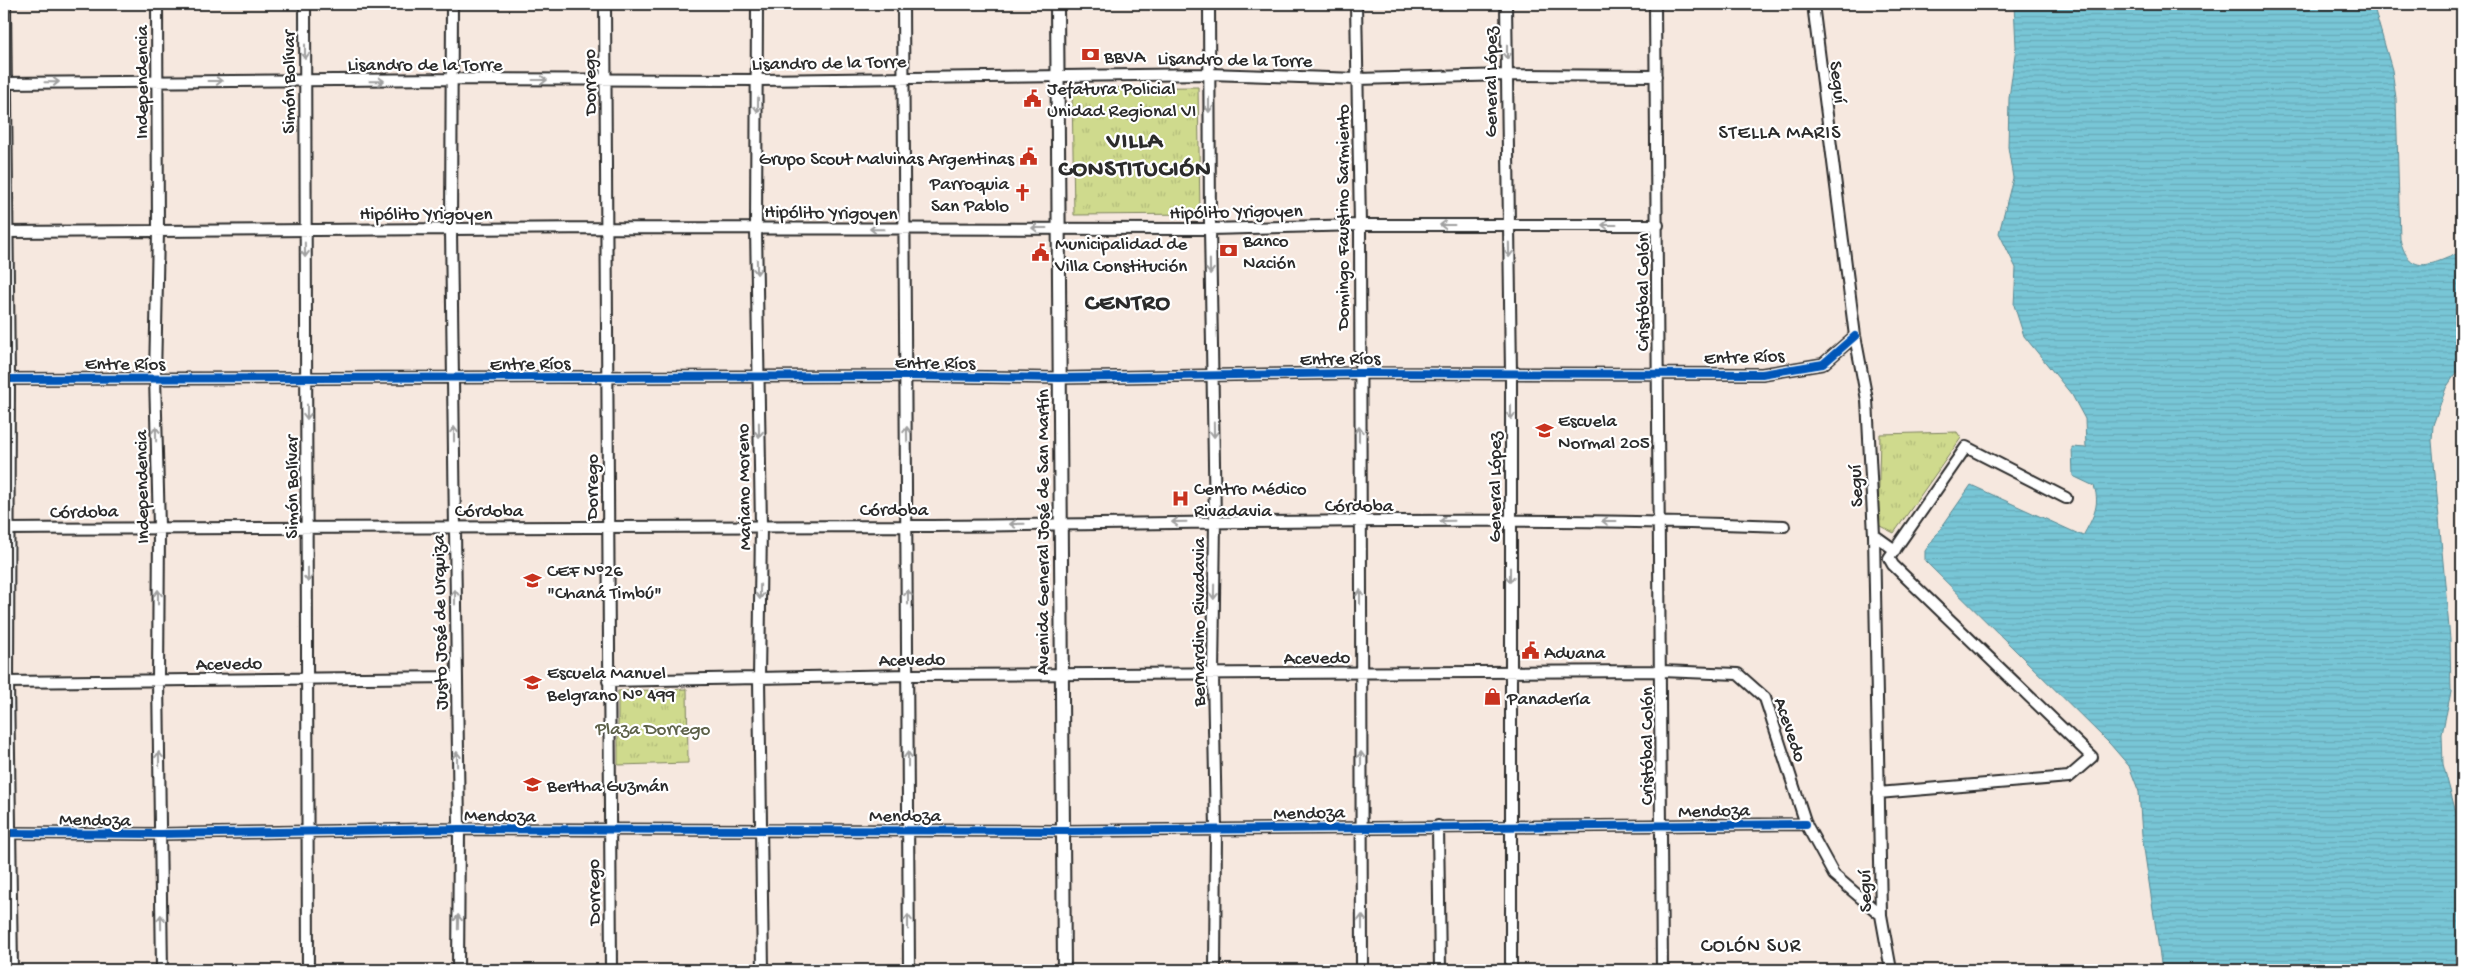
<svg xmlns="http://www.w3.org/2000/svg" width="2466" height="974" viewBox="0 0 2466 974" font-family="'Gochi Hand',sans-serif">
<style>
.grass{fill:url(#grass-tufts);stroke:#7d825c}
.water{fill:url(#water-rules);stroke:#598892}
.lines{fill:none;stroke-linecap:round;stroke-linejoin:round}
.minor-casing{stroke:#2b2b2b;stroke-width:14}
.major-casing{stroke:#2b2b2b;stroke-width:16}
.minor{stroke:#fff;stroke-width:10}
.major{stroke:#fff;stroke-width:12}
.cycleway-casing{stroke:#fff;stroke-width:11}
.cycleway{stroke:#0057b8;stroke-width:8}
.oneway{stroke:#a0a0a0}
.labels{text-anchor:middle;stroke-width:4.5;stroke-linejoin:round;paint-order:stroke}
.poi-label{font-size:19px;fill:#2b2b2b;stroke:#fff;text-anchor:start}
.street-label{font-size:19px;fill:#2b2b2b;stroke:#fff}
.park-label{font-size:19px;fill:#5c6048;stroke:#fff}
.neighbourhood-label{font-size:20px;letter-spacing:1px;fill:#2b2b2b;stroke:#fff}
.district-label{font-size:24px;font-weight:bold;letter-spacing:1px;fill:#2b2b2b;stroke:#fff}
</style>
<defs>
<pattern id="grass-tufts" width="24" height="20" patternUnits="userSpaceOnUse" patternTransform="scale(1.25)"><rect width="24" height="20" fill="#cfda8d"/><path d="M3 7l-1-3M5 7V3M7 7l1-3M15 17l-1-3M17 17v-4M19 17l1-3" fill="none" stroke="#b2bb7a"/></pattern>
<pattern id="water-rules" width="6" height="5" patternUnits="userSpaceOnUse" patternTransform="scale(1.25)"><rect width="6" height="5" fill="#78c6d6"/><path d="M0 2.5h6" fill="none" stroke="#68aab8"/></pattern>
</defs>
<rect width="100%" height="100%" fill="#f6e8df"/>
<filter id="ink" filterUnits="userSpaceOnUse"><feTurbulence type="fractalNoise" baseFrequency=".02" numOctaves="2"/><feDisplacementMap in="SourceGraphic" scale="10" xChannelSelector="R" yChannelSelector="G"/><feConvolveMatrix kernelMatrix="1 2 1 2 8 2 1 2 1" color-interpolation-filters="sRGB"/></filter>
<g filter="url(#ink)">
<path class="grass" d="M 1198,87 L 1200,214 L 1074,215 L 1072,88 Z
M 1957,432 L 1961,438 L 1894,533 L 1878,525 L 1880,434 Z
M 687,689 L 688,763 L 618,765 L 618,691 Z"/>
<path class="water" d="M 2014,4 L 2373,4 L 2392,70 L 2396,98 L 2400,239 C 2410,280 2435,262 2462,252 L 2462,364 L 2446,388 L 2433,425 L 2432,441 L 2450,639 L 2451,692 L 2442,734 L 2443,764 L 2458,820 L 2462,828 L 2462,970 L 2162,970 L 2142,835 L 2139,792 L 2129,766 L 2110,744 L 1925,561 L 1925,551 L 1971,485 L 2083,536 C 2092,519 2101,506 2094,486 L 2073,476 L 2072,447 L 2086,448 L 2085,419 L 2072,395 L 2024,336 L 2014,305 L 2016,268 L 1999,233 L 2013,178 L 2008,147 L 2009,98 L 2016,47 Z"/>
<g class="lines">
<defs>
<path id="minor" d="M 157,4 L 158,232 L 155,377 L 159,527 L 158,680 L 162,970
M 305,4 L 308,970
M 452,4 L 451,230 L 459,829 L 458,970
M 605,4 L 611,970
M 757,4 L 756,228 L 761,526 L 759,679 L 763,970
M 903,4 L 909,970
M 1209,4 L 1210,229 L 1215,521 L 1213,675 L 1216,829 L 1215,970
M 1356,4 L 1360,225 L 1362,970
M 1506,4 L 1511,373 L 1511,970
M 1655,4 L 1662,970
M 1813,4 L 1855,336 L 1867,400 L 1874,535 L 1881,915 L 1891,970
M 4,83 L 452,79 L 759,80 L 1209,74 L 1357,79 L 1507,75 L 1656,76
M 4,232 L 607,228 L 1210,229 L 1360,225 L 1658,225
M 4,379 L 906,376 L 1059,378 L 1359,373 L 1762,374 L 1823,364 L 1855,336
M 4,529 C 305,526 606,528 908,526 C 1200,524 1492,515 1784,526
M 1874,535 L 1895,550
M 608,681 L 909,675 L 1661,671 L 1738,674 L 1765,698 L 1806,824 L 1834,875 L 1881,915
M 4,682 L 455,677
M 1878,793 L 2069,777 L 2092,757 L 1893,565 L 1889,558 L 1966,447 L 2066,498
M 1438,826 L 1440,970
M 4,833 L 160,834 L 459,829 L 1062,831 L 1806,824"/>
<path id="major" d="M 4,4 L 8,379 L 7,682 L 11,970
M 1057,4 L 1064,970"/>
</defs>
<use href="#minor" class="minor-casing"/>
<use href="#major" class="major-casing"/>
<use href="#minor" class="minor"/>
<use href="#major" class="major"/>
<defs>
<path id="cycleway" d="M 4,379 L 906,376 L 1059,378 L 1359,373 L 1762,374 L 1823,364 L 1855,336
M 4,833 L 160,834 L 459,829 L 1062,831 L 1806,824"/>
</defs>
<use href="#cycleway" class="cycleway-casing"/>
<use href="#cycleway" class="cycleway"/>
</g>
<defs><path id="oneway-shaft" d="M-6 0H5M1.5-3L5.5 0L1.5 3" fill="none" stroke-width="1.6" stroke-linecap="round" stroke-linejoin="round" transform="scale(1.25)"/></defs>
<g class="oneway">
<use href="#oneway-shaft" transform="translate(305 52) rotate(90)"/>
<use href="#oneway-shaft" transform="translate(1507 52) rotate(90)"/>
<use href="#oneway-shaft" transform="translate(540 80)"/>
<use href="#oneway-shaft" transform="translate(215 81)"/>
<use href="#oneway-shaft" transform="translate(377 81) rotate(-1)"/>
<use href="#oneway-shaft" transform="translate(52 82) rotate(-1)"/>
<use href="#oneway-shaft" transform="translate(758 105) rotate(91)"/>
<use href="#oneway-shaft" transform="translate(1209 105) rotate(90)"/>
<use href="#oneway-shaft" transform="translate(1447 225) rotate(-180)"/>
<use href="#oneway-shaft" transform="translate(1609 225) rotate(-180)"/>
<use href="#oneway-shaft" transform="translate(1039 228) rotate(180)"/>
<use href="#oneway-shaft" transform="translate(877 229) rotate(-179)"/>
<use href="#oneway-shaft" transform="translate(305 250) rotate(89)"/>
<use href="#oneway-shaft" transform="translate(1509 250) rotate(89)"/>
<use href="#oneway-shaft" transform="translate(757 267) rotate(89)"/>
<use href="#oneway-shaft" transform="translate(1210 267) rotate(89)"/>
<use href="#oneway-shaft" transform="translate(307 412) rotate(90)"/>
<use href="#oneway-shaft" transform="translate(1511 412) rotate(90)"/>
<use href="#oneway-shaft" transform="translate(759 430) rotate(89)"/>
<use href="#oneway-shaft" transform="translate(1214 430) rotate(89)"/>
<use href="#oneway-shaft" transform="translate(156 434) rotate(-91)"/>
<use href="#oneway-shaft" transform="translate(454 434) rotate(-90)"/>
<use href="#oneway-shaft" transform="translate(907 434) rotate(-91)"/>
<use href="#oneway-shaft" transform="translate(1359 434) rotate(-90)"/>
<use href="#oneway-shaft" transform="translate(1447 521) rotate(179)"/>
<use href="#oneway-shaft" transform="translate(1609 521) rotate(-180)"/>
<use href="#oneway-shaft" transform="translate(1179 522) rotate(179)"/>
<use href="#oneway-shaft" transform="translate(1017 524) rotate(179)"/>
<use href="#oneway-shaft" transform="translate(308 575) rotate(90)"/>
<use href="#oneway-shaft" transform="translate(1510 575) rotate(90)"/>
<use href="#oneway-shaft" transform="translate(760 592) rotate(91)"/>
<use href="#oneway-shaft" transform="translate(1214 592) rotate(91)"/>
<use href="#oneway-shaft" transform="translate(158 597) rotate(-90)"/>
<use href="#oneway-shaft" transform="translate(455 597) rotate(-90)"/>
<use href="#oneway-shaft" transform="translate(908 597) rotate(-90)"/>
<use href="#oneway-shaft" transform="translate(1360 597) rotate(-90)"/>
<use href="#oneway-shaft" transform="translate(159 759) rotate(-91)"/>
<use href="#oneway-shaft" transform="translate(457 759) rotate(-91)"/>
<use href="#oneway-shaft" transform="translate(908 759) rotate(-90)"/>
<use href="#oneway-shaft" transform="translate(1361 759) rotate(-90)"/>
<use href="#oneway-shaft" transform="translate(161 922) rotate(-91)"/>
<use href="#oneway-shaft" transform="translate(458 922) rotate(-89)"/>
<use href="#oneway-shaft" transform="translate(908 922) rotate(-90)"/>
<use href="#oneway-shaft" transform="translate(1362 922) rotate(-90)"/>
</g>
</g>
<defs>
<symbol id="bank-bare" viewBox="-9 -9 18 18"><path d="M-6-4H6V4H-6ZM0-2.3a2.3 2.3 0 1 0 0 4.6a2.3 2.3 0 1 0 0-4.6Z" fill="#c8321e" stroke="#fff" stroke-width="2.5" paint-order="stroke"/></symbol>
<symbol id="civic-bare" viewBox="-9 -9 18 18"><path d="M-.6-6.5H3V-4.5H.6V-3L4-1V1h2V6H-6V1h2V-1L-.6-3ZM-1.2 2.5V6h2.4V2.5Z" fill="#c8321e" stroke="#fff" stroke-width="2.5" paint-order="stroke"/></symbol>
<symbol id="church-bare" viewBox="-9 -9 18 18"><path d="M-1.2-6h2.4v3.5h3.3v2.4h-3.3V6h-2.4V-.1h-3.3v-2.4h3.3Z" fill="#c8321e" stroke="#fff" stroke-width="2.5" paint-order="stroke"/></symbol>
<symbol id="school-bare" viewBox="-9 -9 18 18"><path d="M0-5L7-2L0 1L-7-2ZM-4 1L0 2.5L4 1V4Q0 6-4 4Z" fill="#c8321e" stroke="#fff" stroke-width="2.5" paint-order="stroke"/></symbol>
<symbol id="hospital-bare" viewBox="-9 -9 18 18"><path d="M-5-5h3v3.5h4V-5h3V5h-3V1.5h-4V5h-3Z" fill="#c8321e" stroke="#fff" stroke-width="2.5" paint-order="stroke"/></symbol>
<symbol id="shop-bare" viewBox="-9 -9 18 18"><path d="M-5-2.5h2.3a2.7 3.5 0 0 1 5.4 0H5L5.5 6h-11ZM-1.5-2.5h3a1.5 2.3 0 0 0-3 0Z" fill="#c8321e" stroke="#fff" stroke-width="2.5" paint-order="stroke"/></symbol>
</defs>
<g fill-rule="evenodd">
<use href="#bank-bare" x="1078" y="42" width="25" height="25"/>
<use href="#civic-bare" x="1020" y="86" width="25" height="25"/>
<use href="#civic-bare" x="1016" y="144" width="25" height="25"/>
<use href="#church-bare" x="1010" y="180" width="25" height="25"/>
<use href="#bank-bare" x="1216" y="238" width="25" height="25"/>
<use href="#civic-bare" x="1028" y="240" width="25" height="25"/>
<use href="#school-bare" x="1532" y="418" width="25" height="25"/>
<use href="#hospital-bare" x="1168" y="486" width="25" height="25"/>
<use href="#school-bare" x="520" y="568" width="25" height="25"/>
<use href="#civic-bare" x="1518" y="638" width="25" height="25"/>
<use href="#school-bare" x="520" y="670" width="25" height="25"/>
<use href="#shop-bare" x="1480" y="684" width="25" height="25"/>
<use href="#school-bare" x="520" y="772" width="25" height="25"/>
</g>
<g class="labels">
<g class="poi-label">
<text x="1104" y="62">BBVA</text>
<text x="1047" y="94">Jefatura Policial<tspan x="1047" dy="22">Unidad Regional VI</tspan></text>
<text x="1014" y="164" text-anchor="end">Grupo Scout Malvinas Argentinas</text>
<text x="1009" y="189" text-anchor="end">Parroquia<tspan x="1009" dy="22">San Pablo</tspan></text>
<text x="1243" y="246">Banco<tspan x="1243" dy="22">Nación</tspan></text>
<text x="1055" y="249">Municipalidad de<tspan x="1055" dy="22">Villa Constitución</tspan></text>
<text x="1558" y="426">Escuela<tspan x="1558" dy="22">Normal 205</tspan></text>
<text x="1194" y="494">Centro Médico<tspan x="1194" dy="22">Rivadavia</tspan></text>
<text x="547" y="576">CEF Nº26<tspan x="547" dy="22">"Chaná Timbú"</tspan></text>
<text x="1544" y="658">Aduana</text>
<text x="547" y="678">Escuela Manuel<tspan x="547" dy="22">Belgrano Nº 499</tspan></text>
<text x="1507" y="704">Panadería</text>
<text x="547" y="791">Bertha Guzmán</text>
</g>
<g class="street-label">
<text transform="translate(1235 58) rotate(1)" y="7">Lisandro de la Torre</text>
<text transform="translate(829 61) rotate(-1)" y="7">Lisandro de la Torre</text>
<text x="425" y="70">Lisandro de la Torre</text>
<text transform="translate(140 82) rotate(-90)" y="7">Independencia</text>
<text transform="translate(287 82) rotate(-90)" y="7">Simón Bolívar</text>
<text transform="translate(588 82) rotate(-91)" y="7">Dorrego</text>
<text transform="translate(1489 82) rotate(-90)" y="7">General López</text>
<text transform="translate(1840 82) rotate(83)" y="7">Seguí</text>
<text transform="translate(1236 210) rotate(-1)" y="7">Hipólito Yrigoyen</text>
<text transform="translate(831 211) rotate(1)" y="7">Hipólito Yrigoyen</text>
<text x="426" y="219">Hipólito Yrigoyen</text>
<text transform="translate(1341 217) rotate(-90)" y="7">Domingo Faustino Sarmiento</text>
<text transform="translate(1641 292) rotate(-90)" y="7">Cristóbal Colón</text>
<text transform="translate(1744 355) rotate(-2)" y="7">Entre Ríos</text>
<text transform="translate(1340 357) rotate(-1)" y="7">Entre Ríos</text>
<text x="935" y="368">Entre Ríos</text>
<text x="125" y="369">Entre Ríos</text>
<text transform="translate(530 362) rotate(-1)" y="7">Entre Ríos</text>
<text transform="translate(1854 486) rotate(-93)" y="7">Seguí</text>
<text transform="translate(140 487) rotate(-91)" y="7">Independencia</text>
<text transform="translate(290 487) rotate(-90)" y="7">Simón Bolívar</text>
<text transform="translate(590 487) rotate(-90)" y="7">Dorrego</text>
<text transform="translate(742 487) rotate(-91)" y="7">Mariano Moreno</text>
<text transform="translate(1493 487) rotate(-90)" y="7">General López</text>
<text x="1359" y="511">Córdoba</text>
<text x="894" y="515">Córdoba</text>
<text x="489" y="516">Córdoba</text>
<text transform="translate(84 510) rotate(-1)" y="7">Córdoba</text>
<text transform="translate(1041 532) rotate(-90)" y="7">Avenida General José de San Martín</text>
<text transform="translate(438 622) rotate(-91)" y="7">Justo José de Urquiza</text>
<text transform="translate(1197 622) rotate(-90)" y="7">Bernardino Rivadavia</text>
<text transform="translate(1317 656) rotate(-1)" y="7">Acevedo</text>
<text transform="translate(912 658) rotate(-1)" y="7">Acevedo</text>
<text transform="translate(229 662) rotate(-1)" y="7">Acevedo</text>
<text transform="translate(1792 729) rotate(71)" y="7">Acevedo</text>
<text transform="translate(1645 746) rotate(-90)" y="7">Cristóbal Colón</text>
<text transform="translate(1714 809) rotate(-1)" y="7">Mendoza</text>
<text transform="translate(1309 811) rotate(-1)" y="7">Mendoza</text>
<text transform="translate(500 814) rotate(1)" y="7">Mendoza</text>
<text x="905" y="821">Mendoza</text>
<text transform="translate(95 818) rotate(1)" y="7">Mendoza</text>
<text transform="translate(1863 891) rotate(-92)" y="7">Seguí</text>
<text transform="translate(592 892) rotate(-91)" y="7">Dorrego</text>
</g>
<g class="park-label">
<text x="653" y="734">Plaza Dorrego</text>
</g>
<g class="neighbourhood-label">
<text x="1780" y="138">STELLA MARIS</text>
<text x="1751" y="951">COLÓN SUR</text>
</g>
<g class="district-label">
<text x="1135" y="147">VILLA<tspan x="1135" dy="28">CONSTITUCIÓN</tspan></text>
<text x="1128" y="309">CENTRO</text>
</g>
</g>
<rect width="2466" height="974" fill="none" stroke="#fff" stroke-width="20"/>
<rect x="10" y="10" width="2446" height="954" fill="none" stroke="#2b2b2b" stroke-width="2" filter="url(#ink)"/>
</svg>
